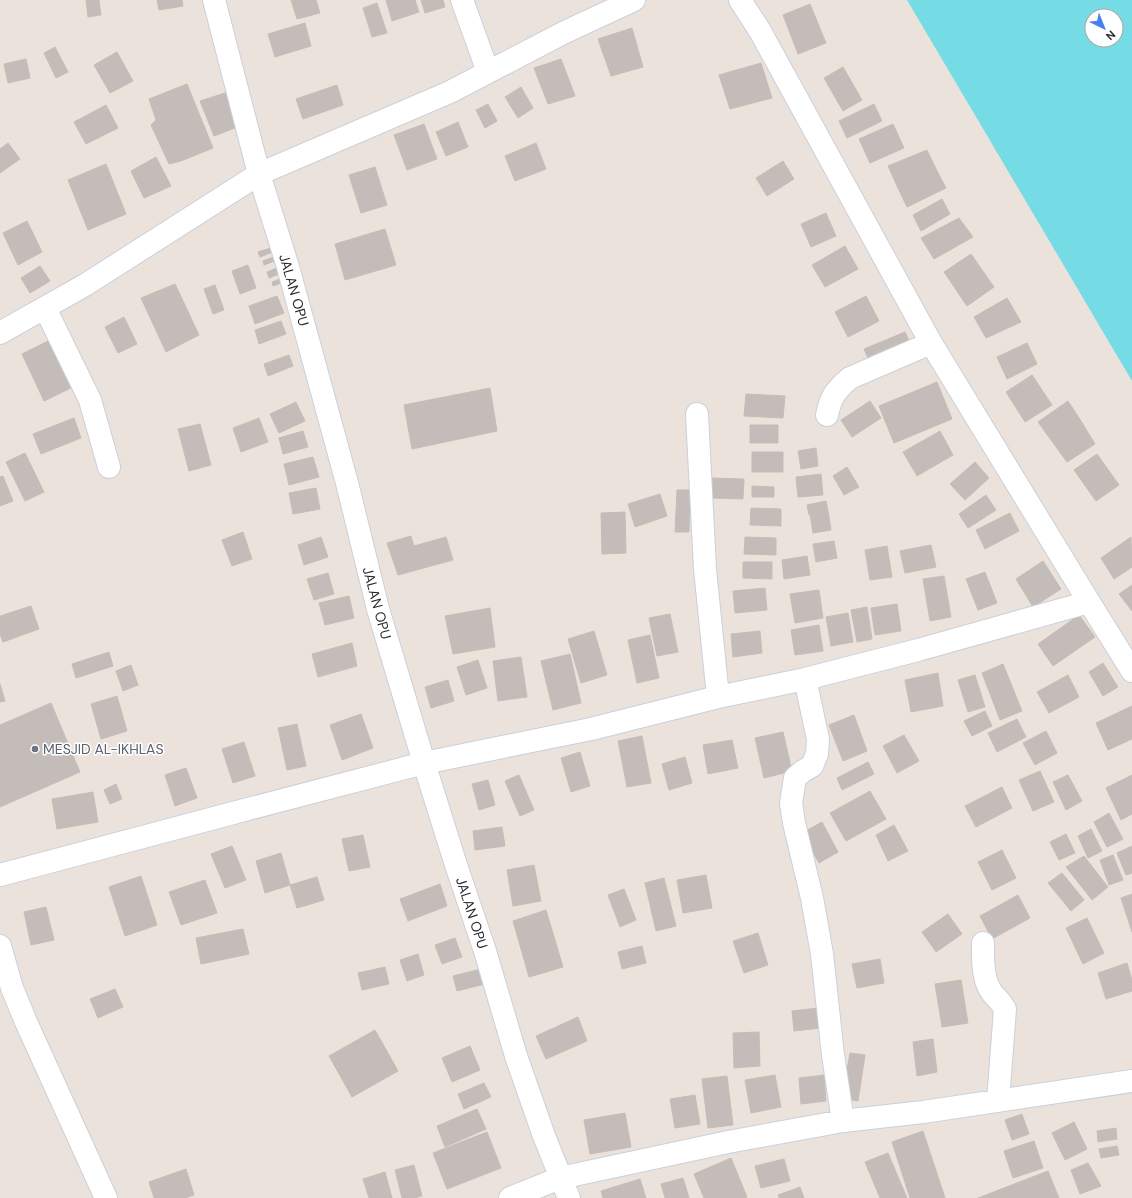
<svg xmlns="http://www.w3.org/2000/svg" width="1132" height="1198" viewBox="0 0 1132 1198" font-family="'DM Sans',sans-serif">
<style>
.water{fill:#75dce6;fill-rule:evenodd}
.building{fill:#c3bcb8;stroke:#c6bdb6}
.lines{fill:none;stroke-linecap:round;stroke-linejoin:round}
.street-casing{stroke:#cad0da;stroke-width:24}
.street{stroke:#fff;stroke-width:22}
.worship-dot{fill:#6b7280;stroke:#fff;stroke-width:1.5}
.labels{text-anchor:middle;stroke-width:3;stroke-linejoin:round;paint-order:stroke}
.street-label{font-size:14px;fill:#292929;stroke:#fff}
.worship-label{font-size:14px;fill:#5b616d;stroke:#fff;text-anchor:start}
</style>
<rect width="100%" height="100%" fill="#ebe2dc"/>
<path class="water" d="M 907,0 L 1132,0 L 1132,381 ZM 1092,16 L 1116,16 L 1116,40 L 1092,40 Z"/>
<path class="building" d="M 86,0 L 99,0 L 101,15 L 88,17 Z
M 157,0 L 182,0 L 183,6 L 159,10 Z
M 291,0 L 316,0 L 320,13 L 297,19 Z
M 386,0 L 415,0 L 419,12 L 392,21 Z
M 421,0 L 443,0 L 445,7 L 425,13 Z
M 377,3 L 387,33 L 372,37 L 363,8 Z
M 810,4 L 826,43 L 798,54 L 783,15 Z
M 305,23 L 311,46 L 275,57 L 268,34 Z
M 632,28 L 643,67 L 611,76 L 598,39 Z
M 55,47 L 68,72 L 56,78 L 44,53 Z
M 117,52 L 133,81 L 110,93 L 94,65 Z
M 26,59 L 30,78 L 8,83 L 4,64 Z
M 561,59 L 575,96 L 548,104 L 534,68 Z
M 761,63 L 772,98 L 730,109 L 719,75 Z
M 843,67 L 862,100 L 843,111 L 824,78 Z
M 187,84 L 213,148 L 181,161 L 169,164 L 151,125 L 156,120 L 149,99 Z
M 337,85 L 343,105 L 303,119 L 296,99 Z
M 521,87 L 533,108 L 518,118 L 505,97 Z
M 228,92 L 240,126 L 214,136 L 200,101 Z
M 488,104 L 497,121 L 485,128 L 476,110 Z
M 874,104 L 882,121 L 847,138 L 839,121 Z
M 106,105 L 118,128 L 86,144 L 74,122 Z
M 458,122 L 468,147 L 446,156 L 436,132 Z
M 424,124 L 437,159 L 407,170 L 394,135 Z
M 893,124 L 904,148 L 870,163 L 859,139 Z
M 8,143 L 20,159 L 0,173 L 0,149 Z
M 536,143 L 546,169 L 515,181 L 505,156 Z
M 927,150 L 936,169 L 898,188 L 888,166 Z
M 156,157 L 171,186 L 144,198 L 131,171 Z
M 783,161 L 794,179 L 767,196 L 756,178 Z
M 106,164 L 126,214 L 88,230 L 68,180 Z
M 375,167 L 387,205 L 361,213 L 349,175 Z
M 936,169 L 946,188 L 907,207 L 898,188 Z
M 942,199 L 950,214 L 921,231 L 913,215 Z
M 826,213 L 836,236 L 811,247 L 801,224 Z
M 959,218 L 973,237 L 934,259 L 921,238 Z
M 27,221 L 42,252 L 18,265 L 3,233 Z
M 385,229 L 396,265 L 345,280 L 335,244 Z
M 845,246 L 858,269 L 825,287 L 812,265 Z
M 274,247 L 275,251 L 260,257 L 258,252 Z
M 971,254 L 994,287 L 967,306 L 944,272 Z
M 276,256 L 277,260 L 264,265 L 263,261 Z
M 248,265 L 256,288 L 240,294 L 232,271 Z
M 40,266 L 50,281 L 30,293 L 21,278 Z
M 282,266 L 284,272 L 269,278 L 267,272 Z
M 285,277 L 287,281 L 273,286 L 272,282 Z
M 175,284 L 199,335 L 166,352 L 141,298 Z
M 215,285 L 224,310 L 213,314 L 204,289 Z
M 277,296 L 284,313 L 255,324 L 249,306 Z
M 866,296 L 879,321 L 848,337 L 835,312 Z
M 1007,298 L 1021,322 L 986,338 L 974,317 Z
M 124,317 L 137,344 L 118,353 L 105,327 Z
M 281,321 L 286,334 L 259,344 L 255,330 Z
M 905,332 L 912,348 L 871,365 L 864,349 Z
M 54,338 L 75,386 L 44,401 L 22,354 Z
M 1027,343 L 1037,364 L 1007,379 L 997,357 Z
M 289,355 L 293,366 L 268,376 L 264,364 Z
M 1032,375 L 1052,405 L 1025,422 L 1006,392 Z
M 937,382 L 952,419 L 894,443 L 879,406 Z
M 490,388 L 497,431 L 412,449 L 404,405 Z
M 746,394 L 785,396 L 783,418 L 744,416 Z
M 870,401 L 881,418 L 852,437 L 841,420 Z
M 1068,401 L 1081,421 L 1051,440 L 1038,422 Z
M 296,402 L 305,421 L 279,433 L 270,414 Z
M 74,418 L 81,438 L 41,454 L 33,434 Z
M 259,418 L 268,442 L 241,452 L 233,428 Z
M 1081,421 L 1095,444 L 1067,462 L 1051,440 Z
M 200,424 L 211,465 L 189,471 L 178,429 Z
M 750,425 L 778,425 L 778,443 L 750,443 Z
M 303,431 L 308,447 L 283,454 L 279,438 Z
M 940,431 L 953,455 L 917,476 L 903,452 Z
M 816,448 L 818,466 L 801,469 L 798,451 Z
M 752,452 L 783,452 L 783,472 L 752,472 Z
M 25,453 L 44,492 L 25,501 L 6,462 Z
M 1097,454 L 1119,485 L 1096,501 L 1074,470 Z
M 313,457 L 319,477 L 289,485 L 284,464 Z
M 975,462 L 989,478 L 965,500 L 950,484 Z
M 847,467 L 859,487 L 844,495 L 833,476 Z
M 821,474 L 823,495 L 798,497 L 796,477 Z
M 3,476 L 13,501 L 0,506 L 0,477 Z
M 712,478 L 744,479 L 743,499 L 712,498 Z
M 752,486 L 774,487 L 774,497 L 752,497 Z
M 316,488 L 320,509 L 293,514 L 289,493 Z
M 677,490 L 690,490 L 689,532 L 675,532 Z
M 660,494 L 667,516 L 635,527 L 628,504 Z
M 986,495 L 996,510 L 968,528 L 959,514 Z
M 826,501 L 828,511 L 809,515 L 807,505 Z
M 751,508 L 781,509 L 781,526 L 750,525 Z
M 828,511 L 831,530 L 813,533 L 810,514 Z
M 625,512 L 626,553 L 602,554 L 601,513 Z
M 1010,513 L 1019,531 L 985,549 L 976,530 Z
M 243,532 L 252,559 L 232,566 L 222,540 Z
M 411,536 L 414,546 L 446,537 L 453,560 L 398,575 L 387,543 Z
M 321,537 L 328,557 L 304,565 L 298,545 Z
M 745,537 L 776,538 L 776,555 L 744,554 Z
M 1131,537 L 1132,567 L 1114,579 L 1101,558 Z
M 834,541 L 837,558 L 816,562 L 813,544 Z
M 931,545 L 936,567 L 905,573 L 900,551 Z
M 887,546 L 892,577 L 870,580 L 865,550 Z
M 807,556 L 810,575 L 784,579 L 782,560 Z
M 1043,561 L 1061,589 L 1033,607 L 1016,579 Z
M 743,562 L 772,562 L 772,579 L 743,578 Z
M 985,572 L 997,603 L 978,610 L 966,579 Z
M 328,573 L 334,594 L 314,600 L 307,579 Z
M 944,576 L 951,617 L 930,621 L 923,579 Z
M 1132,585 L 1132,611 L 1119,594 Z
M 765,588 L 767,610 L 735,613 L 733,591 Z
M 819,590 L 823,618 L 795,623 L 790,594 Z
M 349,596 L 354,618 L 325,625 L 319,603 Z
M 897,604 L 901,631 L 875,635 L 871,608 Z
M 31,606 L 39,629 L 3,642 L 0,634 L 0,616 Z
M 867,607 L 872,639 L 857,642 L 851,610 Z
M 490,608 L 495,647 L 453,654 L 445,616 Z
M 848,613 L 853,642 L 831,646 L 826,617 Z
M 670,614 L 678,652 L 657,656 L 649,618 Z
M 1079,615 L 1095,637 L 1053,666 L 1038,644 Z
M 819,625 L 823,651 L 795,655 L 791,630 Z
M 594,631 L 607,675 L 581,683 L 568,639 Z
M 760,631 L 762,653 L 733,657 L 731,634 Z
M 650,635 L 659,678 L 637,683 L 628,640 Z
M 352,643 L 357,666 L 318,677 L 312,654 Z
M 109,652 L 113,666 L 76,678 L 72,664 Z
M 570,654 L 581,703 L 553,710 L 541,661 Z
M 521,657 L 527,697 L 498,701 L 493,661 Z
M 478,660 L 487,688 L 466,695 L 457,667 Z
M 1103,663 L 1118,687 L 1103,696 L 1089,672 Z
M 1003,664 L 1022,711 L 1000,720 L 982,673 Z
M 131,665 L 138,685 L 123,691 L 116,671 Z
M 938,673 L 943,706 L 911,712 L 905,680 Z
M 975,675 L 985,707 L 968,712 L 958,680 Z
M 1068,675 L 1079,697 L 1049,713 L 1037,692 Z
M 448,680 L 454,701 L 431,708 L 425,687 Z
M 0,684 L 5,701 L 0,702 Z
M 117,696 L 127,731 L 101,739 L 91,704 Z
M 51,703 L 80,772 L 0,807 L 0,725 Z
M 1132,706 L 1132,739 L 1108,750 L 1096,723 Z
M 985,711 L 992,726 L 972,736 L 964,721 Z
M 361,714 L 373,748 L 342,760 L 330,725 Z
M 854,715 L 867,751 L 843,761 L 829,725 Z
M 1017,719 L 1026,737 L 997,752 L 988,733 Z
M 297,724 L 306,766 L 287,770 L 278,728 Z
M 1046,731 L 1057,753 L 1035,765 L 1023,743 Z
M 783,732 L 792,771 L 764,778 L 755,738 Z
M 904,735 L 919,761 L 897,773 L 883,746 Z
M 642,736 L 651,783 L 627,787 L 618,741 Z
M 732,740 L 738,768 L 708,774 L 703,745 Z
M 244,742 L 255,776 L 233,783 L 222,749 Z
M 580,752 L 590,786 L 571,792 L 561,758 Z
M 685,757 L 692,783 L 669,790 L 662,764 Z
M 868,762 L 874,774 L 842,790 L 837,778 Z
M 186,768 L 197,798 L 175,806 L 165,775 Z
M 1040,771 L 1054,802 L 1033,811 L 1019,780 Z
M 519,775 L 534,810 L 520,816 L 505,781 Z
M 1068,775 L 1082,801 L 1066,810 L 1053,782 Z
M 1132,775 L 1132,814 L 1121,820 L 1106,788 Z
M 488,780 L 495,805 L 479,810 L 472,784 Z
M 116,784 L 122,799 L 110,804 L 104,790 Z
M 1002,787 L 1012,808 L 976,827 L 965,806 Z
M 870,791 L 886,819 L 846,841 L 830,813 Z
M 93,792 L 98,822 L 57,829 L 52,799 Z
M 1109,813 L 1123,839 L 1107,847 L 1094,822 Z
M 822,822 L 838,852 L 819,863 L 802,833 Z
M 894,825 L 908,851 L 888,861 L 876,835 Z
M 502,827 L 505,846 L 475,850 L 473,831 Z
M 1091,829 L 1102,851 L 1088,858 L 1078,836 Z
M 1066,834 L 1075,853 L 1059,860 L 1050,842 Z
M 363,835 L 370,867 L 349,871 L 342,839 Z
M 232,846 L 246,880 L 225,888 L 211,854 Z
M 1132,846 L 1132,873 L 1126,875 L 1117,853 Z
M 1002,850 L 1016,878 L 992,890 L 978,862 Z
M 281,853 L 290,885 L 265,893 L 256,861 Z
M 1113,855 L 1123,880 L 1109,885 L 1100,860 Z
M 1084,856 L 1108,887 L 1092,900 L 1066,867 Z
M 534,865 L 541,901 L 513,906 L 507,870 Z
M 1062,873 L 1084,900 L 1071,911 L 1048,883 Z
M 706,875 L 712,908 L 683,913 L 677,880 Z
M 141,876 L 157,925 L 125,936 L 109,887 Z
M 317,877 L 324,900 L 297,908 L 290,885 Z
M 664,878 L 676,926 L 656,931 L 645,883 Z
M 205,880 L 217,913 L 181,925 L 169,892 Z
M 440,884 L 447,906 L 408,921 L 400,899 Z
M 624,889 L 636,920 L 620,927 L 608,895 Z
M 1132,894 L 1132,932 L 1121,898 Z
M 1018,895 L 1030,918 L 992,939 L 980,916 Z
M 46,907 L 54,940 L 31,945 L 24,912 Z
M 546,910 L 563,967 L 529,977 L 513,921 Z
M 948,914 L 962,934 L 936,952 L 922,932 Z
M 1087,918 L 1104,953 L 1083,964 L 1066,928 Z
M 243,929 L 249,954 L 201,964 L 196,938 Z
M 758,933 L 768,965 L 744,973 L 733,941 Z
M 455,938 L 462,957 L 442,964 L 435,945 Z
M 642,946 L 646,963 L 622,969 L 618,952 Z
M 418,954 L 424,975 L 407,981 L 400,960 Z
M 880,959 L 884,983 L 857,988 L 852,964 Z
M 1127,963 L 1132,980 L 1132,991 L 1106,999 L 1098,973 Z
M 385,967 L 389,984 L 362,990 L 358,973 Z
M 481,969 L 485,984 L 457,991 L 453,976 Z
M 961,980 L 968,1023 L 942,1027 L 935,984 Z
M 115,989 L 123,1007 L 98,1018 L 90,999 Z
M 819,1008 L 821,1028 L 794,1031 L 792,1011 Z
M 578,1017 L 587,1041 L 546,1059 L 536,1036 Z
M 375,1030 L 398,1071 L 352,1097 L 329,1056 Z
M 759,1032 L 760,1066 L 734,1068 L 733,1033 Z
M 933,1039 L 937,1072 L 917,1076 L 913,1042 Z
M 470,1046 L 480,1070 L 452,1082 L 442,1058 Z
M 850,1053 L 865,1055 L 858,1101 L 842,1098 Z
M 775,1075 L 781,1107 L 751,1113 L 745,1080 Z
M 824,1075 L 826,1101 L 801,1104 L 799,1078 Z
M 727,1076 L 733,1125 L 708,1128 L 702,1079 Z
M 484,1083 L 491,1097 L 464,1109 L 458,1094 Z
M 695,1095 L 700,1124 L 675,1128 L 670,1099 Z
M 477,1109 L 486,1129 L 445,1147 L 437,1126 Z
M 625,1113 L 631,1147 L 590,1154 L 584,1120 Z
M 1022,1114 L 1029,1134 L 1012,1140 L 1005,1120 Z
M 1074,1122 L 1087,1149 L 1065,1160 L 1052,1133 Z
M 1116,1128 L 1117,1139 L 1098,1142 L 1097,1131 Z
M 923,1131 L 945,1198 L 910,1198 L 892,1142 Z
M 487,1132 L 501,1168 L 447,1189 L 433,1153 Z
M 1034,1141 L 1043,1168 L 1013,1178 L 1004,1151 Z
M 1117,1146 L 1119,1155 L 1101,1158 L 1099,1149 Z
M 888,1153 L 907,1198 L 880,1198 L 865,1162 Z
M 731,1158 L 747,1197 L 745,1198 L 704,1198 L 694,1174 Z
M 784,1159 L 790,1181 L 761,1188 L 755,1166 Z
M 1088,1163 L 1101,1186 L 1080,1194 L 1071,1170 Z
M 414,1165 L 422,1196 L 414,1198 L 402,1198 L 395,1170 Z
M 186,1169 L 194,1195 L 185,1198 L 154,1198 L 149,1182 Z
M 1048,1171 L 1059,1198 L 978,1198 Z
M 385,1172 L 392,1198 L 369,1198 L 363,1179 Z
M 683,1178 L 689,1198 L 665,1198 L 661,1184 Z
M 640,1179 L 646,1198 L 603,1198 L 601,1191 Z
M 800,1187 L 804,1198 L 779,1198 L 778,1195 Z"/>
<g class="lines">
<defs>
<path id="street" d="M 214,0 L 259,174 L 288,267 L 347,483 L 378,609 L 424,763 L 456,865 L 485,951 L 516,1056 L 544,1136 L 569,1198
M 462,0 L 488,72
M 740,0 L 760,31 L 931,343 L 1089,602
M 45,308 L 90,400 L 109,467
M 0,333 L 85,285 L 259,174 L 450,92 L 565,32 L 634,0
M 697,414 L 705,569 L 718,697
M 827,415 C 831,396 835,391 850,378 L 931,343
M 805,679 L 818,739 L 817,754 L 812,766 L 803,771 L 795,778 L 791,803 L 794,823 L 812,898 L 822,954 L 833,1055 L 843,1121
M 0,875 L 233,813 L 424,763 L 591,729 L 718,697 L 805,679 L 918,650 L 1089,602 L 1132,671
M 983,943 C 983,959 982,981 993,994 C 998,1000 1001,1001 1005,1009 L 998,1101
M 0,946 L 12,988 L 26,1022 L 106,1198
M 510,1198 L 560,1178 L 728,1142 L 843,1121 L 923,1112 L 1132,1081"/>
</defs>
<use href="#street" class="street-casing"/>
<use href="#street" class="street"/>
</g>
<circle class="worship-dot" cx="35" cy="749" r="4"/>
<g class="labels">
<g class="street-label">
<text transform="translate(294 290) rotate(74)" y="5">JALAN OPU</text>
<text transform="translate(377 603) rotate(75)" y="5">JALAN OPU</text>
<text transform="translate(472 913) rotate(72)" y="5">JALAN OPU</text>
</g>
<g class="worship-label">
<text x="43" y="754">MESJID AL-IKHLAS</text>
</g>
</g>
<g transform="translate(1104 28) rotate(137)"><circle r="19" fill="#ffffff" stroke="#a9a9a9"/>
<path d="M0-3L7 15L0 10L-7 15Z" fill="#4682ee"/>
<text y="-6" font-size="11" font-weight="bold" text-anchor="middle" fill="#292929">N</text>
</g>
</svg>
